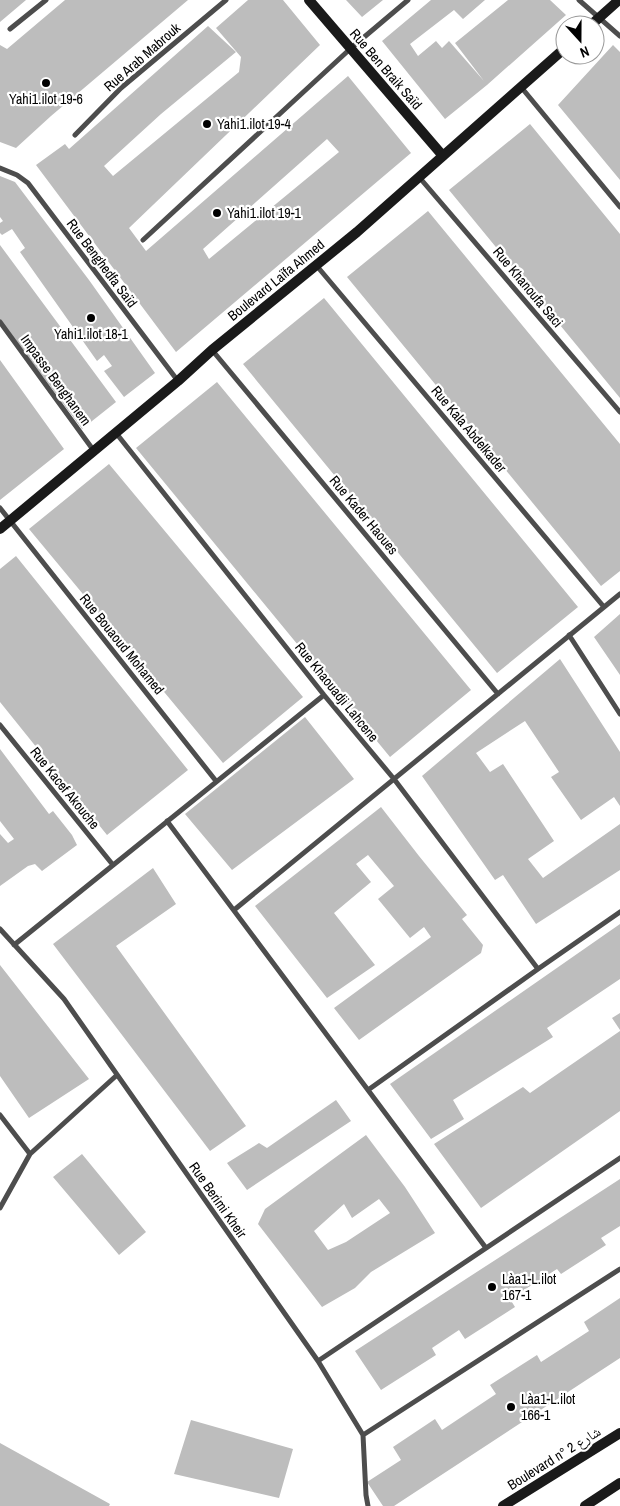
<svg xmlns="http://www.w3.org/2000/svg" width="620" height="1506" viewBox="0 0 620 1506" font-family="'Archivo Narrow','Noto Naskh Arabic',sans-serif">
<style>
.building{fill:#bdbdbd;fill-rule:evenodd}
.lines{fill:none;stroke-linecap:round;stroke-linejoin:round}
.street{stroke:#4d4d4d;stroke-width:5}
.secondary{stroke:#1a1a1a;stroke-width:10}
.poi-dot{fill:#000;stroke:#fff;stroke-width:2}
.labels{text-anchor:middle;stroke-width:4.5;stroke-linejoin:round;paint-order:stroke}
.street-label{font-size:14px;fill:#000;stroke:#fff}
.poi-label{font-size:14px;fill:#000;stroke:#fff;text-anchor:start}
</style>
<rect width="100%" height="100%" fill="#fff"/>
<path class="building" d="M 0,0 L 26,0 L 0,22 Z
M 65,0 L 188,0 L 51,116 L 16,148 L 0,142 L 0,45 L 7,49 Z
M 248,0 L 283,0 L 320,45 L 129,228 L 146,251 L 348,76 L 411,153 L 176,352 L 36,165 L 65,144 L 69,149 L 208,26 L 236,52 L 161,114 L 104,166 L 113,176 L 239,72 L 241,57 L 216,28 ZM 327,139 L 339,152 L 209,259 L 203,249 Z
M 346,0 L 383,0 L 362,17 Z
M 431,0 L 485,0 L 463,19 L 454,10 L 410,44 L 418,56 L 436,41 L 442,48 L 449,41 L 484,81 L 455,43 L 508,0 L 550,0 L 566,15 L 487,85 L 445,119 L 382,41 Z
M 613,45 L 620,52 L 620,180 L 558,105 Z
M 530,124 L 620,234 L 620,398 L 449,190 Z
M 0,176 L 15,182 L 89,280 L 155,373 L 124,397 L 104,371 L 112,366 L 104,355 L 97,361 L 20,252 L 25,248 L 12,229 L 2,235 L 0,233 L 0,223 L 3,221 L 0,217 Z
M 428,211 L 620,444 L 620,571 L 601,586 L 347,277 Z
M 0,245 L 116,402 L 82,429 L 0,319 Z
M 324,298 L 578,607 L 497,673 L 243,364 Z
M 0,360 L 64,449 L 0,500 Z
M 217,382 L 471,690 L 390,757 L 136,448 Z
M 109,464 L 303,697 L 223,763 L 29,529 Z
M 16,556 L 188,770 L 107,835 L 0,702 L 0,569 Z
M 620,614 L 620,675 L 594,637 Z
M 560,659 L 620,752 L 620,806 L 614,797 L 581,820 L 551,777 L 559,772 L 525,721 L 476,753 L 490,772 L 503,764 L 554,841 L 528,859 L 543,878 L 620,824 L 620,870 L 536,924 L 503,875 L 495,880 L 422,776 Z
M 305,717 L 354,779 L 232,870 L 185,814 Z
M 0,749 L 49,814 L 53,811 L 72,835 L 77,845 L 42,871 L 35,864 L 28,866 L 0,886 L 0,834 L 8,843 L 14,839 L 0,821 Z
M 381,807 L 419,856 L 467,915 L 462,919 L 483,945 L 481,953 L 359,1040 L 334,1008 L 431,937 L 424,927 L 410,938 L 378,899 L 394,886 L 368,855 L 356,864 L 371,882 L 334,913 L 375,965 L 327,998 L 255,906 Z
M 153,868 L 176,904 L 116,946 L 246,1126 L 210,1151 L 53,944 Z
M 620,924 L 620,979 L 547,1028 L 553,1037 L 453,1100 L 464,1119 L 431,1139 L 390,1084 Z
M 0,965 L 89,1079 L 29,1118 L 0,1076 Z
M 620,1013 L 620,1030 L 612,1018 Z
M 620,1031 L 620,1111 L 481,1208 L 434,1144 L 523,1087 L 530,1093 Z
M 336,1100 L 351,1121 L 247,1190 L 227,1163 L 259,1143 L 267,1148 Z
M 366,1135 L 405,1187 L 435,1233 L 371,1272 L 355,1288 L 322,1307 L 258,1224 L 265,1209 ZM 379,1199 L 390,1213 L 346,1242 L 328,1250 L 314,1231 L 344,1204 L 352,1218 Z
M 82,1154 L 146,1232 L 119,1255 L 53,1177 Z
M 620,1179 L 620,1226 L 601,1238 L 606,1245 L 561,1274 L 557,1269 L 510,1299 L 515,1307 L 465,1339 L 459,1330 L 432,1348 L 436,1355 L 381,1390 L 355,1351 Z
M 620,1298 L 620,1358 L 394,1506 L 383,1506 L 367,1482 L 401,1460 L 393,1447 L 435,1419 L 442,1430 L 496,1394 L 490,1385 L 537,1355 L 541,1362 L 589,1331 L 584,1322 Z
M 191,1420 L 293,1449 L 279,1498 L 174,1474 Z
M 0,1443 L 110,1504 L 109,1506 L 0,1506 Z"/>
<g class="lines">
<path class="street" d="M 579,0 L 620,36
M 10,29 L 46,0
M 521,87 L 620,207
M 75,135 L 121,88 L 226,0
M 0,168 L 17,175 L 28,183 L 178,381
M 419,177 L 620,412
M 143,240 L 350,49 L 408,0
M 316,265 L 604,607
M 0,322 L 94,451
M 212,350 L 498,694
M 116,433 L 324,695 L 394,779 L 538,969
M 0,508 L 216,781
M 569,635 L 620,714
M 0,725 L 113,865
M 167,821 L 486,1248
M 234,910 L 620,594
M 0,929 L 64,999 L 318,1361 L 363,1435 L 366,1495 L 368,1506
M 14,945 L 324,695
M 368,1090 L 538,969 L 620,912
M 0,1115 L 30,1154
M 0,1208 L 30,1154 L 117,1075
M 318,1361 L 620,1158
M 363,1435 L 620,1269"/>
<path class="secondary" d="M 309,0 L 443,156
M 591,25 L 619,0
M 0,529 L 178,381 L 212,350 L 357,232 L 565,48
M 503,1506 L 620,1433
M 585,1506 L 620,1483"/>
</g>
<g class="poi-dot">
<circle cx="46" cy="83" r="5"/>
<circle cx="207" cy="124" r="5"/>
<circle cx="217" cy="213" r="5"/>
<circle cx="91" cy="318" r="5"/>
<circle cx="492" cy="1287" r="5"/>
<circle cx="511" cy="1407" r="5"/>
</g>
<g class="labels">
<g class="street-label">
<text transform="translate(142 57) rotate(-41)" y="5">Rue Arab Mabrouk</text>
<text transform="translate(386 69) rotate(49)" y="5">Rue Ben Braik Saïd</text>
<text transform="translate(102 263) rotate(53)" y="5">Rue Benghedfa Saïd</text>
<text transform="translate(276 280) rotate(-39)" y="5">Boulevard Laïfa Ahmed</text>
<text transform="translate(528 287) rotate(50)" y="5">Rue Khanoufa Saci</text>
<text transform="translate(56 380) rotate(54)" y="5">Impasse Benghanem</text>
<text transform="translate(469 429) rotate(50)" y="5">Rue Kala Abdelkader</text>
<text transform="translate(364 515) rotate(50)" y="5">Rue Kader Haoues</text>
<text transform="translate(122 644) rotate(51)" y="5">Rue Bouaoud Mohamed</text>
<text transform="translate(337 692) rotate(51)" y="5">Rue Khaouadji Lahcene</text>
<text transform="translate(65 788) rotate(51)" y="5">Rue Kacef Akouche</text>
<text transform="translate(218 1200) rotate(55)" y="5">Rue Berimi Kheir</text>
<text transform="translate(554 1458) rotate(-32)" y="5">Boulevard n° شارع 2</text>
</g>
<g class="poi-label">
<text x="46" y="104" text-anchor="middle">Yahi1.ilot 19-6</text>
<text x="217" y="129">Yahi1.ilot 19-4</text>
<text x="227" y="218">Yahi1.ilot 19-1</text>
<text x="91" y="339" text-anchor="middle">Yahi1.ilot 18-1</text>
<text x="502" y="1284">Làa1-L.ilot<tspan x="502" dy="16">167-1</tspan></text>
<text x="521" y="1404">Làa1-L.ilot<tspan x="521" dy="16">166-1</tspan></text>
</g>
</g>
<g transform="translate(580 40) rotate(159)"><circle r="24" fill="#ffffff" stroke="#999999"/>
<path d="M0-4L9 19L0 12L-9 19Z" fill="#000000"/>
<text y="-8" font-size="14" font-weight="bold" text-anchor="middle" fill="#000000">N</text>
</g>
</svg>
